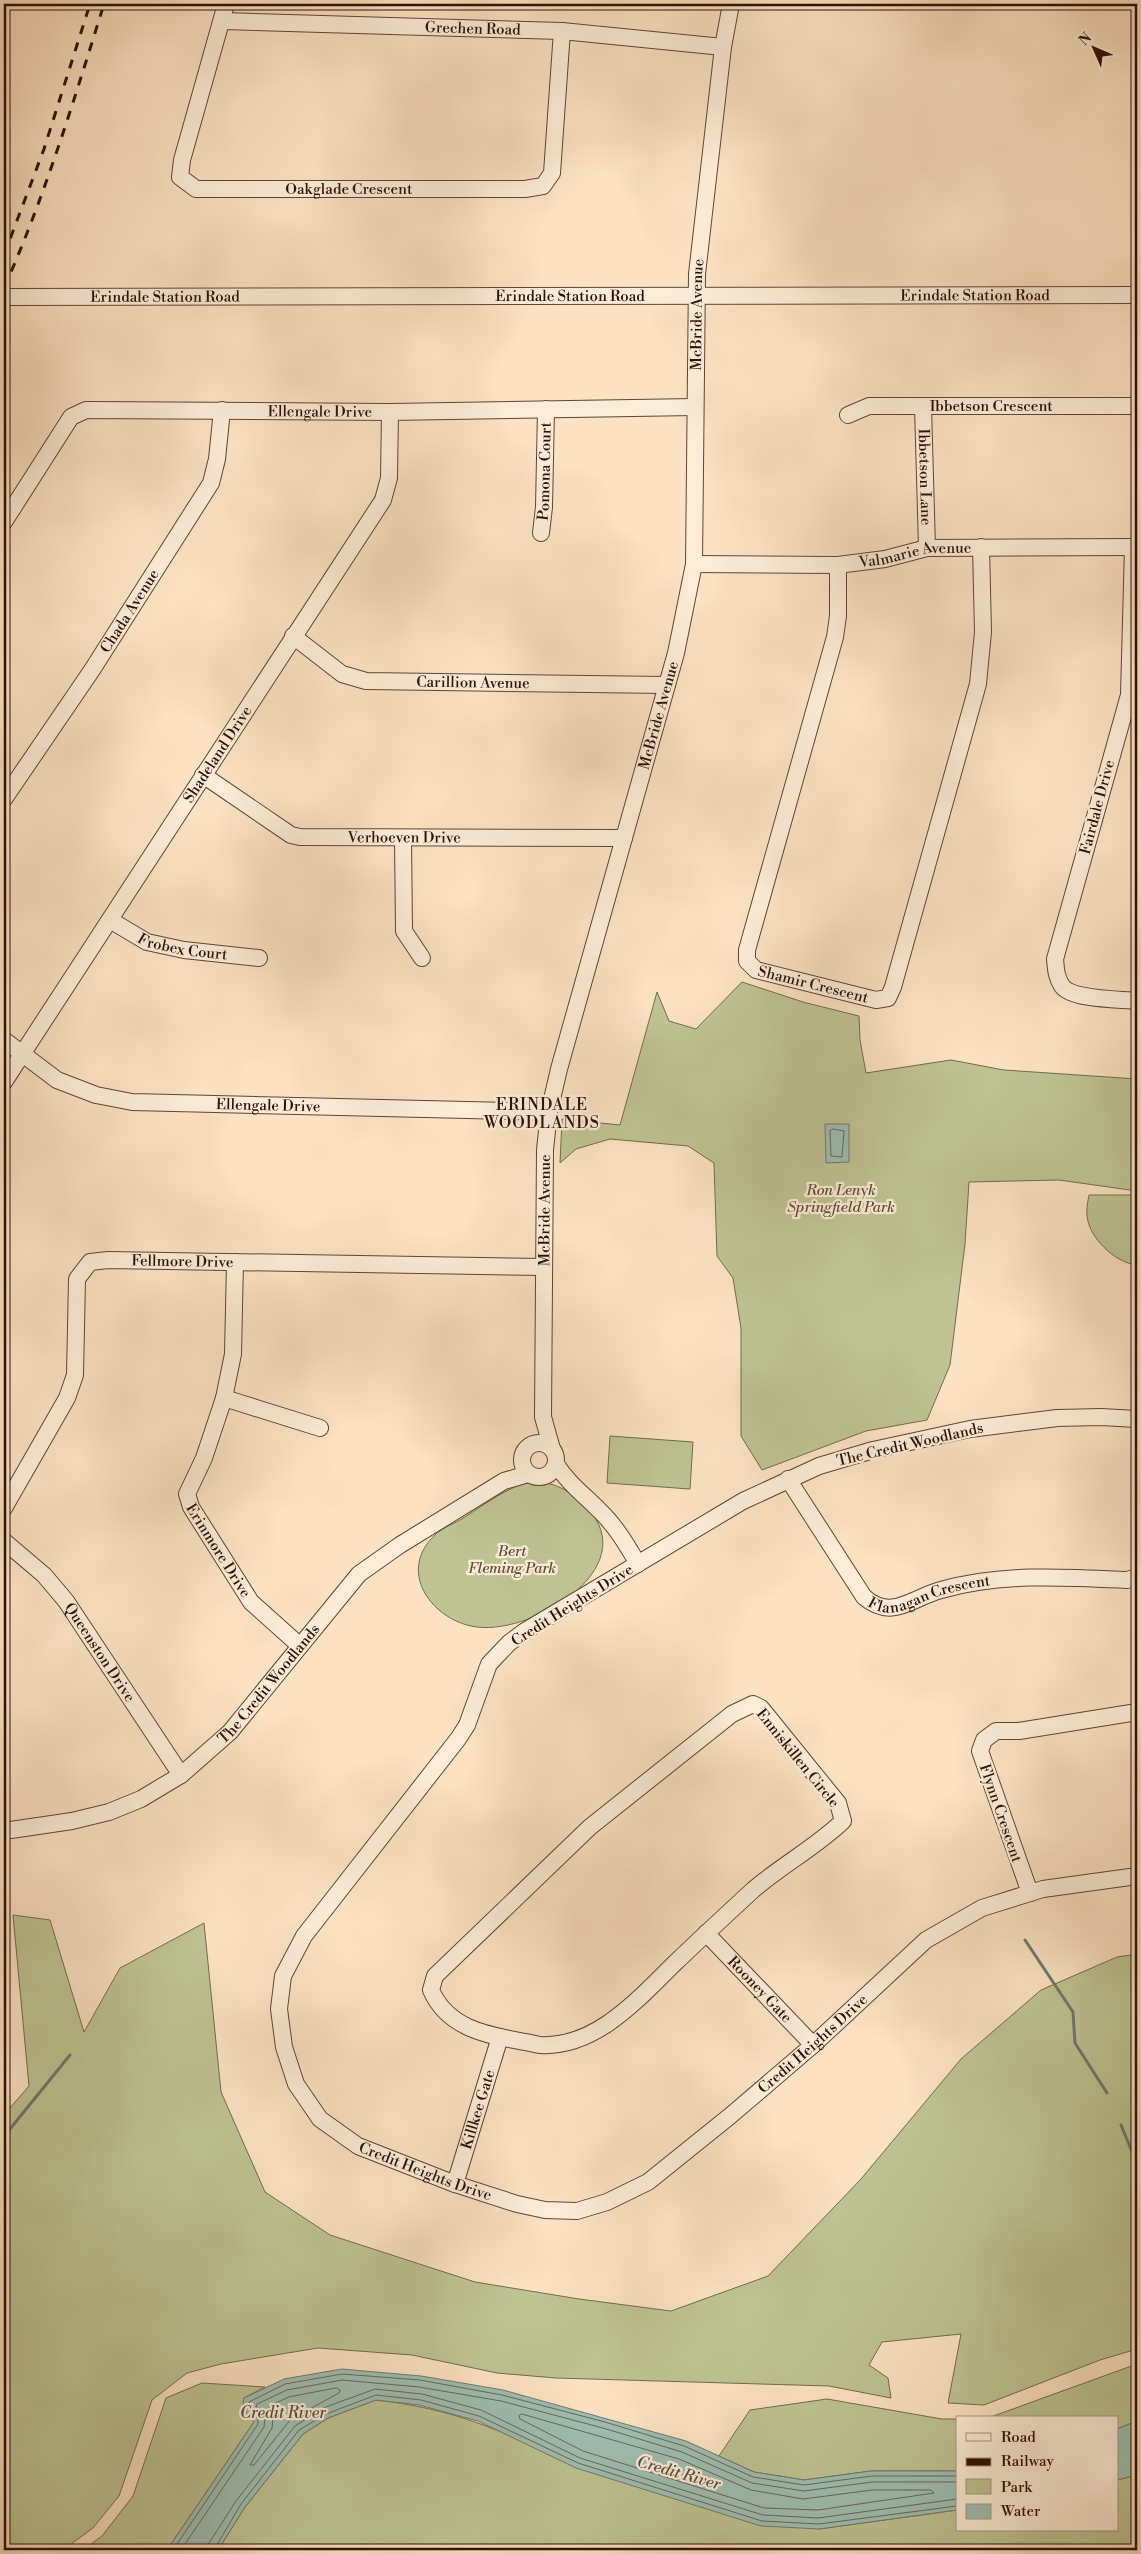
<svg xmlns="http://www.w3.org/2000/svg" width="1141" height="2554" viewBox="0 0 1141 2554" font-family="'Libre Bodoni',serif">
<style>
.green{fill:#bec393;stroke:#766a4c}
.water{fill:#9ebeb1;stroke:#71786d}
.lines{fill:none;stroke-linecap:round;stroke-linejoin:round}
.shore{stroke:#66675c;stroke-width:1}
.stream{stroke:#71786d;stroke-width:3}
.minor-casing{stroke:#604435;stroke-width:18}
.minor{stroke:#fcecd7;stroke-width:16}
.rail{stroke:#2d1006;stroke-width:3;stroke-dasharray:9 9;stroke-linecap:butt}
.labels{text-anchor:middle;stroke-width:4.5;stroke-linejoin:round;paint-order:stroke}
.street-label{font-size:15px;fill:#2d1006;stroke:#fcecd7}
.park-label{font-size:15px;font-style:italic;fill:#604f37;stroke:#fcecd7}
.neighbourhood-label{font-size:16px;letter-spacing:1px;fill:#2d1006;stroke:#fcecd7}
.water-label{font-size:16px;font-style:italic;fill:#554d42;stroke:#fcecd7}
</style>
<rect width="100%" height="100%" fill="#fae2c2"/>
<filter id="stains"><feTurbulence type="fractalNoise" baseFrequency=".004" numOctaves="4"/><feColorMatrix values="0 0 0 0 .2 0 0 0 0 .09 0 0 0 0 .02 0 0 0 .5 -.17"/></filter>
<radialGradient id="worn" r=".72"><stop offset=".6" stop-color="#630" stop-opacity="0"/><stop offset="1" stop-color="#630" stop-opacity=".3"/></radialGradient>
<path class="green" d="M 742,982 L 803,1002 L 859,1016 L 860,1040 L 866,1073 L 951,1060 L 1004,1070 L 1137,1079 L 1137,1191 L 1059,1180 L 969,1182 L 965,1244 L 950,1365 L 927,1420 L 866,1431 L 762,1470 L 741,1436 L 741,1328 L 733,1278 L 717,1256 L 714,1163 L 688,1146 L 610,1139 L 576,1149 L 560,1163 L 562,1119 L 620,1125 L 657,992 L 669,1021 L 696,1029 Z
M 1089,1195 L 1137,1195 L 1137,1265 C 1115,1263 1088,1237 1087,1215 C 1086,1209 1088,1201 1089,1195 Z
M 610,1436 L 693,1442 L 690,1489 L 607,1483 Z
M 541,1482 C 561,1485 572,1493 586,1507 C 647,1568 527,1639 471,1626 C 430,1617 398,1571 434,1536 C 440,1529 451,1525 460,1520 C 478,1509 496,1495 515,1487 C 523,1483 532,1482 541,1482 Z
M 13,1915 L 50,1920 L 84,2032 L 120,1968 L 204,1923 L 221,2092 L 265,2192 L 330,2235 L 475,2282 L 579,2299 L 671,2311 L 768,2276 L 861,2179 L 961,2059 L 1041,1990 L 1117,1957 L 1137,1954 L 1137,2349 L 1100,2360 L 984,2405 L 948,2403 L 961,2334 L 882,2342 L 869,2365 L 888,2378 L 891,2398 L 829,2386 L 556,2378 L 497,2373 L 412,2355 L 318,2348 L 221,2364 L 187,2373 L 152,2400 L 119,2496 L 93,2528 L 63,2550 L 4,2550 L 4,2115 L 29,2086 Z
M 1137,2364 L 1137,2421 L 1117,2429 L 1117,2418 L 988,2418 Z
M 202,2383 L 265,2387 L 244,2398 L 254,2422 L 167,2550 L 83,2550 L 102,2536 L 133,2496 L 166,2398 Z
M 827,2399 L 942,2419 L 957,2419 L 957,2471 L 871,2471 L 804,2480 L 754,2472 L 719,2456 L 750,2410 Z
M 376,2400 C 430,2406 470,2418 520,2440 L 819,2529 L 957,2510 L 957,2530 L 1117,2530 L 1117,2480 L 1137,2475 L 1137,2550 L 218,2550 L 245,2507 L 303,2434 L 328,2418 Z"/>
<path class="water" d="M 825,1124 L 849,1124 L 849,1162 L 826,1163 Z
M 342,2369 L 421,2376 L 503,2390 L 686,2441 L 754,2472 L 804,2480 L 871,2471 L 957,2471 L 957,2510 L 819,2529 L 761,2526 L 576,2468 L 478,2421 L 419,2405 L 376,2400 L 328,2418 L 303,2434 L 245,2507 L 218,2550 L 167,2550 L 254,2422 C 248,2414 241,2409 244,2398 L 284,2379 Z
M 1137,2421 L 1137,2475 L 1117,2480 L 1117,2429 Z"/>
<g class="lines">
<path class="shore" d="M 833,1129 L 844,1131 L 842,1157 L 831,1156 L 830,1131 Z
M 337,2388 L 340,2390 L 339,2393 L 291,2419 L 254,2465 L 250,2465 L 272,2428 L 273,2419 L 269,2406 L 289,2397 Z
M 522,2414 L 679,2459 L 751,2490 L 803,2499 L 872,2490 L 931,2490 L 934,2493 L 818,2510 L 764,2508 L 583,2451 L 520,2419 L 519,2416 Z
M 173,2550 L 258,2424 L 258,2419 L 249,2409 L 249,2402 L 285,2384 L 342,2374 L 420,2380 L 502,2395 L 605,2422 L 684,2446 L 753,2477 L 804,2485 L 872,2476 L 957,2476
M 181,2550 L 264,2427 L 265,2418 L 256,2407 L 257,2404 L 287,2390 L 342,2380 L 419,2387 L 501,2401 L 603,2428 L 682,2452 L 752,2483 L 804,2491 L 872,2482 L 957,2482
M 207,2550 L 209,2543 L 236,2501 L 295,2426 L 323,2408 L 375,2389 L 422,2394 L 481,2410 L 580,2458 L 763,2515 L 818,2518 L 957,2499
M 214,2550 L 241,2504 L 299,2430 L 326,2414 L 376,2395 L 421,2400 L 479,2416 L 578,2463 L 762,2521 L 819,2524 L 957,2506"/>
<path class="stream" d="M 1025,1940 L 1073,2012 L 1075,2043 L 1107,2093
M 1121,2125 L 1137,2164
M 4,2141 L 10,2129 L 70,2055"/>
<defs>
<g id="minor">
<path id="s1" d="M 226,4 L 182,160 L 180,177 L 196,189 L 525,189 L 543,186 L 552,173 L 562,31"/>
<path id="s2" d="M 222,21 L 562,31 L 723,47"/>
<path id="s3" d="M 4,297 L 1137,295"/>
<path id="s4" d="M 923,406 L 927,548"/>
<path id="s5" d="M 848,415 L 869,406 L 1137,406"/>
<path id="s6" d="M 4,522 L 71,417 L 86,410 L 390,412 L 695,407"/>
<path id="s7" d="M 541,533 L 544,507 L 546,409"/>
<path d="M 1133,547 L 1129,695 L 1055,959 C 1056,969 1056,977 1062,986 C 1072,1000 1120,999 1137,1001"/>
<path id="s8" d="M 694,564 L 838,565 L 885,559 L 927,548 L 1137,547"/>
<path id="s9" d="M 838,565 L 838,616 L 835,637 L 747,950 L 747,961 L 756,970 L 876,1000 L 888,998 L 893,987 L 978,684 L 983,632 L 981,547"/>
<path id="s10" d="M 293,636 L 342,674 L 366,681 L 667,685"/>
<path id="s11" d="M 203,775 L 291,835 L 300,837 L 624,838"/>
<path id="s12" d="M 4,799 L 92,670 L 211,483 L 217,459 L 222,410"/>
<path d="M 403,839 L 404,931 L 422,958"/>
<path id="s13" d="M 110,920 L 147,942 L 184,950 L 259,958"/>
<path id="s14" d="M 4,1040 L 57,1080 L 96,1095 L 132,1102 L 549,1112"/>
<path id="s15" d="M 4,1082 L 383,500 L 389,478 L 390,412"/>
<path id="s16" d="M 235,1262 L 233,1354 L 224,1398 L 204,1458 L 187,1494 L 191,1507 L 251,1602 L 299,1645"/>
<path d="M 224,1398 L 320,1428"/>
<path id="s17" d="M 1137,1419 L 1101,1417 L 1057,1418 L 970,1429 L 873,1450 L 819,1466 L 743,1501 L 525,1631 L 509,1643 L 489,1664 L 467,1725 L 458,1739 L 304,1936 L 283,1976 L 279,2009 L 284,2047 L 296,2084 L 320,2119 L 358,2146 L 455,2184 L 517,2204 L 545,2210 L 577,2211 L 607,2202 L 648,2182 L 730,2116 L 813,2045 L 926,1940 L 982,1908 L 1043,1889 L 1137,1876"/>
<circle cx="539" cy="1460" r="17"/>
<path id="s18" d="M 552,1449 L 543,1417 L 545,1150 L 549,1112 L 559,1069 L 676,653 L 694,564 L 697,274 L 723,47 L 731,4"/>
<path d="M 556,1464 C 568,1483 583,1494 599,1510 C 615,1525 627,1545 638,1564"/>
<path id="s19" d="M 788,1479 L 864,1597 C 892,1621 911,1598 941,1590 C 1001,1573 1065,1577 1127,1580 L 1137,1577"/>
<path id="s20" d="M 4,1508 L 67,1398 L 75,1375 L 77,1279 L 90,1262 L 108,1260 L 544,1267"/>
<path id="s21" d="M 4,1541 L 44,1575 L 66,1601 L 181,1775"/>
<path d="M 753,1704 L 761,1708 L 838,1803 L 843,1821 C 816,1847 782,1865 753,1890 C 727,1914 701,1938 675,1963 C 638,1999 596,2048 540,2045 C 498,2036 450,2034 431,1990 L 435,1976 L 590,1827 L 732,1714 Z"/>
<path id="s22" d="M 4,1831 L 72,1821 L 109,1812 L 141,1799 L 181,1775 L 230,1732 L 359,1574 L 400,1545 L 504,1481 L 528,1474"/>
<path d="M 1030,1893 L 980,1751 L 984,1740 L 996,1731 L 1019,1731 L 1137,1712"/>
<path id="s23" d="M 706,1933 L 813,2045"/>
<path id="s24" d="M 455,2184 L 500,2037"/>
</g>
</defs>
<use href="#minor" class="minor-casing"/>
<use href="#minor" class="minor"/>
<path class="rail" d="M 4,255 L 44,149 L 90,4
M 4,288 C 45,196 74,100 104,4"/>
</g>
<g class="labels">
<g class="street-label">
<text dy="5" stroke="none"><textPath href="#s2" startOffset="251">Grechen Road</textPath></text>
<text dy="5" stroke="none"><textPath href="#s1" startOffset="352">Oakglade Crescent</textPath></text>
<text dy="5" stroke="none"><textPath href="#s3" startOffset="566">Erindale Station Road</textPath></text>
<text dy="5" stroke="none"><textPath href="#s3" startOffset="971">Erindale Station Road</textPath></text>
<text dy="5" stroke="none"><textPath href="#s3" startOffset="161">Erindale Station Road</textPath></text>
<text dy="5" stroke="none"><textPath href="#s18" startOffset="1155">McBride Avenue</textPath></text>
<text dy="5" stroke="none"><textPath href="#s5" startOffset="145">Ibbetson Crescent</textPath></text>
<text dy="5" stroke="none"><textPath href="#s6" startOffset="375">Ellengale Drive</textPath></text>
<text dy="5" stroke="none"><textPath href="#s7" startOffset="62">Pomona Court</textPath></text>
<text dy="5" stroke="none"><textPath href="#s4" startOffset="71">Ibbetson Lane</textPath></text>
<text dy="5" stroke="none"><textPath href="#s8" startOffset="222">Valmarie Avenue</textPath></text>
<text dy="5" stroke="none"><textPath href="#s12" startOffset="226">Chada Avenue</textPath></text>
<text dy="5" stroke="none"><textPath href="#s10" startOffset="194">Carillion Avenue</textPath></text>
<text dy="5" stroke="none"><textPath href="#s18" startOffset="750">McBride Avenue</textPath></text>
<text dy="5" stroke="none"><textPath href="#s15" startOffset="391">Shadeland Drive</textPath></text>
<text transform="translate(1097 807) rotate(-75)" y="5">Fairdale Drive</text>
<text dy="5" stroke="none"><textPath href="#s11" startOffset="220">Verhoeven Drive</textPath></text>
<text dy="5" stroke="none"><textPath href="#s13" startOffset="79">Frobex Court</textPath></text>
<text dy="5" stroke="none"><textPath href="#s9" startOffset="480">Shamir Crescent</textPath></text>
<text dy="5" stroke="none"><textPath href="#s14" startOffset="281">Ellengale Drive</textPath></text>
<text dy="5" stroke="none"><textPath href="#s18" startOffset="240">McBride Avenue</textPath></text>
<text dy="5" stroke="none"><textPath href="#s20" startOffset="361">Fellmore Drive</textPath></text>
<text transform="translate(910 1444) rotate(-13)" y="5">The Credit Woodlands</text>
<text dy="5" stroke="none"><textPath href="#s16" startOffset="305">Erinmore Drive</textPath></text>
<text dy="5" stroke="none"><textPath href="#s19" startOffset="210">Flanagan Crescent</textPath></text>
<text transform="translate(572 1605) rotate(-32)" y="5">Credit Heights Drive</text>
<text dy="5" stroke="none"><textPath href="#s21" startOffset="148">Queenston Drive</textPath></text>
<text dy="5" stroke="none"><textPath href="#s22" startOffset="315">The Credit Woodlands</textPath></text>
<text transform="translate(798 1758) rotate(51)" y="5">Enniskillen Circle</text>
<text transform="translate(1001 1813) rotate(71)" y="5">Flynn Crescent</text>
<text dy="5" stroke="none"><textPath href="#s23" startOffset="78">Rooney Gate</textPath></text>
<text dy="5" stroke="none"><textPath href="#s17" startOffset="1808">Credit Heights Drive</textPath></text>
<text dy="5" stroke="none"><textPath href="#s24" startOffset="78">Killkee Gate</textPath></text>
<text dy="5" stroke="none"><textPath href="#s17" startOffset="1358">Credit Heights Drive</textPath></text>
</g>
<g class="park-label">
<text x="841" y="1195">Ron Lenyk<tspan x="841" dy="17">Springfield Park</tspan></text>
<text x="512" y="1556">Bert<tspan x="512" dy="17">Fleming Park</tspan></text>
</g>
<g class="neighbourhood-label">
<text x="542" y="1110">ERINDALE<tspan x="542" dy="18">WOODLANDS</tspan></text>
</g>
<g class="water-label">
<text x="283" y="2418">Credit River</text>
<text transform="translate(679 2472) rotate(16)" y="6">Credit River</text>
</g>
</g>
<rect width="1141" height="2554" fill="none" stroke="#fae2c2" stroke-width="20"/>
<rect x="5" y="5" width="1131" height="2544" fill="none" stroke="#2d1006" stroke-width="2.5"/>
<rect x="10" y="10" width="1121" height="2534" fill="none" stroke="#2d1006"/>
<rect x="956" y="2416" width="162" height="115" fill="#fcecd7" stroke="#a99483"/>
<rect x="966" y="2433" width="25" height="8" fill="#fcecd7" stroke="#a99483"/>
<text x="1001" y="2442" font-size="15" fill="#2d1006">Road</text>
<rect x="966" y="2458" width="25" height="8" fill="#2d1006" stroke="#a99483"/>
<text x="1001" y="2466" font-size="15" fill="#2d1006">Railway</text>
<rect x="966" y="2479" width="25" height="15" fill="#bec393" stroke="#a99483"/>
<text x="1001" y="2492" font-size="15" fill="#2d1006">Park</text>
<rect x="966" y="2504" width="25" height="15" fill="#9ebeb1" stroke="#a99483"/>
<text x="1001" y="2516" font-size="15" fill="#2d1006">Water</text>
<g transform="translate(1094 48) rotate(315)" stroke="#fcecd7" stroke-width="4" paint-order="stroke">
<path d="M0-4L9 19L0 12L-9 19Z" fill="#2d1006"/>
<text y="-8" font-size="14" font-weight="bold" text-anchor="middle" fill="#2d1006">N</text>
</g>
<rect width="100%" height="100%" filter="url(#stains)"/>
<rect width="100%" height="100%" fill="url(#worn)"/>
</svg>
